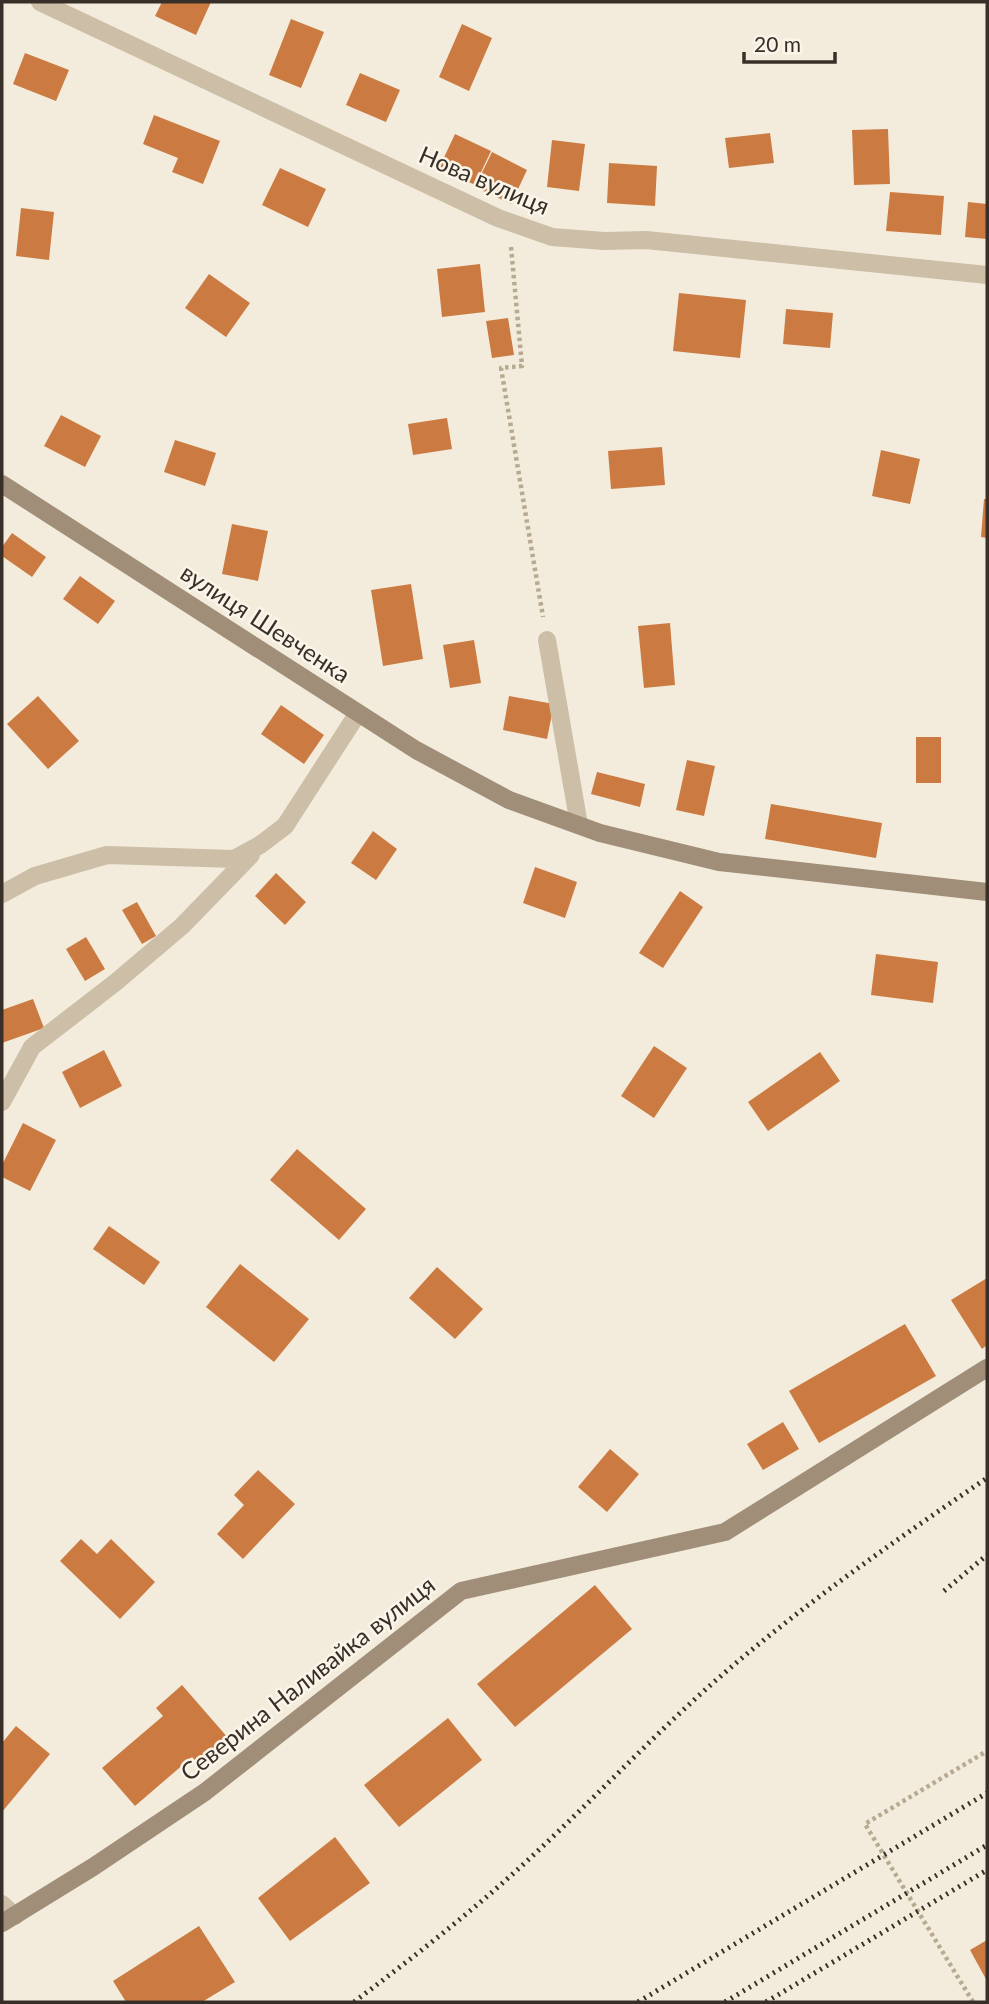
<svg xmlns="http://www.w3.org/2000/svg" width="989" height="2004" viewBox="0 0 989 2004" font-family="Lato,sans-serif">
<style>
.building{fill:#cb7b42}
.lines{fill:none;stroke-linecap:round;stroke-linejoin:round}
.path{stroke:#b8a991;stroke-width:4.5;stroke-dasharray:3.5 3.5;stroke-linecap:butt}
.street{stroke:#ccbea7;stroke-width:18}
.secondary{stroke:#a08e79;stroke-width:18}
.rail{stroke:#383028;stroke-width:5;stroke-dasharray:2 5;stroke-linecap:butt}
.labels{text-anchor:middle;stroke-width:5;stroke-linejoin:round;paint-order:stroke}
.street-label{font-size:24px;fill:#383028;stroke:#fbf5e9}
</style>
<rect width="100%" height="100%" fill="#f3ecdc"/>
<path class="building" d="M 162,2 L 211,2 L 196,35 L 155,16 Z
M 291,19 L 324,32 L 301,88 L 269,75 Z
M 462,24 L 492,38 L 469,91 L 439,77 Z
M 25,53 L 69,70 L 56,101 L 13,84 Z
M 360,73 L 400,90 L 386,122 L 346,105 Z
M 154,115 L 220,141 L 203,184 L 172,172 L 178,158 L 143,144 Z
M 888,129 L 890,184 L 854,185 L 852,130 Z
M 770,133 L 774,163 L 729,168 L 725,138 Z
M 455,134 L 491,151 L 475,185 L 439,168 Z
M 552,140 L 585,144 L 579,191 L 547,187 Z
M 492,152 L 527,170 L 511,204 L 475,187 Z
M 609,163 L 657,166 L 655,206 L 607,203 Z
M 280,168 L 326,189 L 308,227 L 262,205 Z
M 890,192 L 944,196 L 941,235 L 886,231 Z
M 968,202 L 987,204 L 987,239 L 965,237 Z
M 21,208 L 54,212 L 49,260 L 16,256 Z
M 480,264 L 485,312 L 442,317 L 437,269 Z
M 209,274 L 250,303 L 226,337 L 185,308 Z
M 679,293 L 746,300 L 740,358 L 673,351 Z
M 786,309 L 833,313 L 830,348 L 783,344 Z
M 508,318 L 514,355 L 492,358 L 486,321 Z
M 61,415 L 101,436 L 85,467 L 44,446 Z
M 447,418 L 452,449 L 413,455 L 408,424 Z
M 175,440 L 216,453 L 205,486 L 164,472 Z
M 662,447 L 665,485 L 611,489 L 608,451 Z
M 881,450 L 920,459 L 910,504 L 872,496 Z
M 984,499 L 987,499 L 987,538 L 981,537 Z
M 232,524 L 268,531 L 258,581 L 222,574 Z
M 12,533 L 46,557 L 32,577 L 2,556 L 2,547 Z
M 80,576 L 115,601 L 98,624 L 63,599 Z
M 411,584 L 423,659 L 383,666 L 371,590 Z
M 670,623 L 675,685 L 644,688 L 638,626 Z
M 474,640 L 481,683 L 450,688 L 443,645 Z
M 38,696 L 79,741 L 48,769 L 7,724 Z
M 509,696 L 554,704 L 547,739 L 503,730 Z
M 281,705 L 324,735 L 304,764 L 261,734 Z
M 916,737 L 941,737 L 941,783 L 916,783 Z
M 687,760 L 715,766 L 704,816 L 676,810 Z
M 597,772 L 645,784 L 640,807 L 591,794 Z
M 771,804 L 882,823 L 876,858 L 765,839 Z
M 373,831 L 397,849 L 376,880 L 351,863 Z
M 535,867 L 577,882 L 565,918 L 523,903 Z
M 276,873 L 306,902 L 285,925 L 255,896 Z
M 680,891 L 703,907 L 663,968 L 639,953 Z
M 137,902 L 156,936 L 142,944 L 122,910 Z
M 86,937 L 105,969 L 85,981 L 66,949 Z
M 876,954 L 938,962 L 933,1003 L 871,995 Z
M 33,999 L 44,1028 L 2,1043 L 2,1010 Z
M 654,1046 L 687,1068 L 654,1118 L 621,1096 Z
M 104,1050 L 122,1086 L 80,1108 L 62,1072 Z
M 820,1052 L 840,1081 L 768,1131 L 748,1102 Z
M 23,1123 L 56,1140 L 30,1191 L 2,1177 L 2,1165 Z
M 297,1149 L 366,1209 L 339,1240 L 270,1180 Z
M 109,1226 L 160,1262 L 144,1285 L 93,1249 Z
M 240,1264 L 309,1319 L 274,1362 L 206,1307 Z
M 437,1267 L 483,1309 L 455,1339 L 409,1298 Z
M 987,1278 L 987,1345 L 982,1349 L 951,1300 Z
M 905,1324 L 936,1376 L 819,1443 L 789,1391 Z
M 783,1422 L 799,1449 L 763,1470 L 747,1444 Z
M 610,1449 L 639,1474 L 607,1512 L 578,1487 Z
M 258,1470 L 295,1504 L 243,1559 L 217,1534 L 244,1505 L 234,1495 Z
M 81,1539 L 97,1554 L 111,1539 L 155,1582 L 120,1619 L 60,1561 Z
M 595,1585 L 632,1629 L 515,1727 L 477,1684 Z
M 182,1685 L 229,1739 L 199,1765 L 192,1757 L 135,1806 L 102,1768 L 163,1716 L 156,1708 Z
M 448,1718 L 482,1760 L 399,1827 L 364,1785 Z
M 16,1726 L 50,1754 L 2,1812 L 2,1743 Z
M 335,1837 L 370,1883 L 290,1941 L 258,1898 Z
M 199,1926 L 235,1982 L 202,2002 L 126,2002 L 113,1981 Z
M 987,1940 L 987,1981 L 970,1950 Z"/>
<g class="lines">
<path class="path" d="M 511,247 L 522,366 L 501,368 L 543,617
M 973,2002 L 865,1824 L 987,1751"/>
<path class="street" d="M 40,2 L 498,218 L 552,237 L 604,241 L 646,240 L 987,275
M 547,640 L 579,825
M 2,894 L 35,876 L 107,855 L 234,859 L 260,845 L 285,826 L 358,713
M 2,1102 L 32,1047 L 116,982 L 182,926 L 251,855
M 2,1904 L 15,1916"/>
<path class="secondary" d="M 2,484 L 416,750 L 509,800 L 600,833 L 719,862 L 987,892
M 2,1923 L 93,1867 L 205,1792 L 461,1591 L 725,1532 L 987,1368"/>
<path class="rail" d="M 944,1591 L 987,1555
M 354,2002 C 419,1953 483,1903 542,1847 C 594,1798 643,1747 695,1699 C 785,1617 887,1546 987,1478
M 638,2002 L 987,1793
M 725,2002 L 987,1845
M 766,2002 L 987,1870"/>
</g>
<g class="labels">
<g class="street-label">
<text transform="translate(484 181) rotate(23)" y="8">Нова вулиця</text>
<text transform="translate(265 624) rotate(33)" y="8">вулиця Шевченка</text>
<text transform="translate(308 1679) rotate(-38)" y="8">Северина Наливайка вулиця</text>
</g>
</g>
<rect width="989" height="2004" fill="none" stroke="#383028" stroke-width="7"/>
<path d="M744 52v10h91v-10" fill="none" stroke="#383028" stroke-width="3.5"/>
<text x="754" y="52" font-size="21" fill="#383028" stroke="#fbf5e9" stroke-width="5" paint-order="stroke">20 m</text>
</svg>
